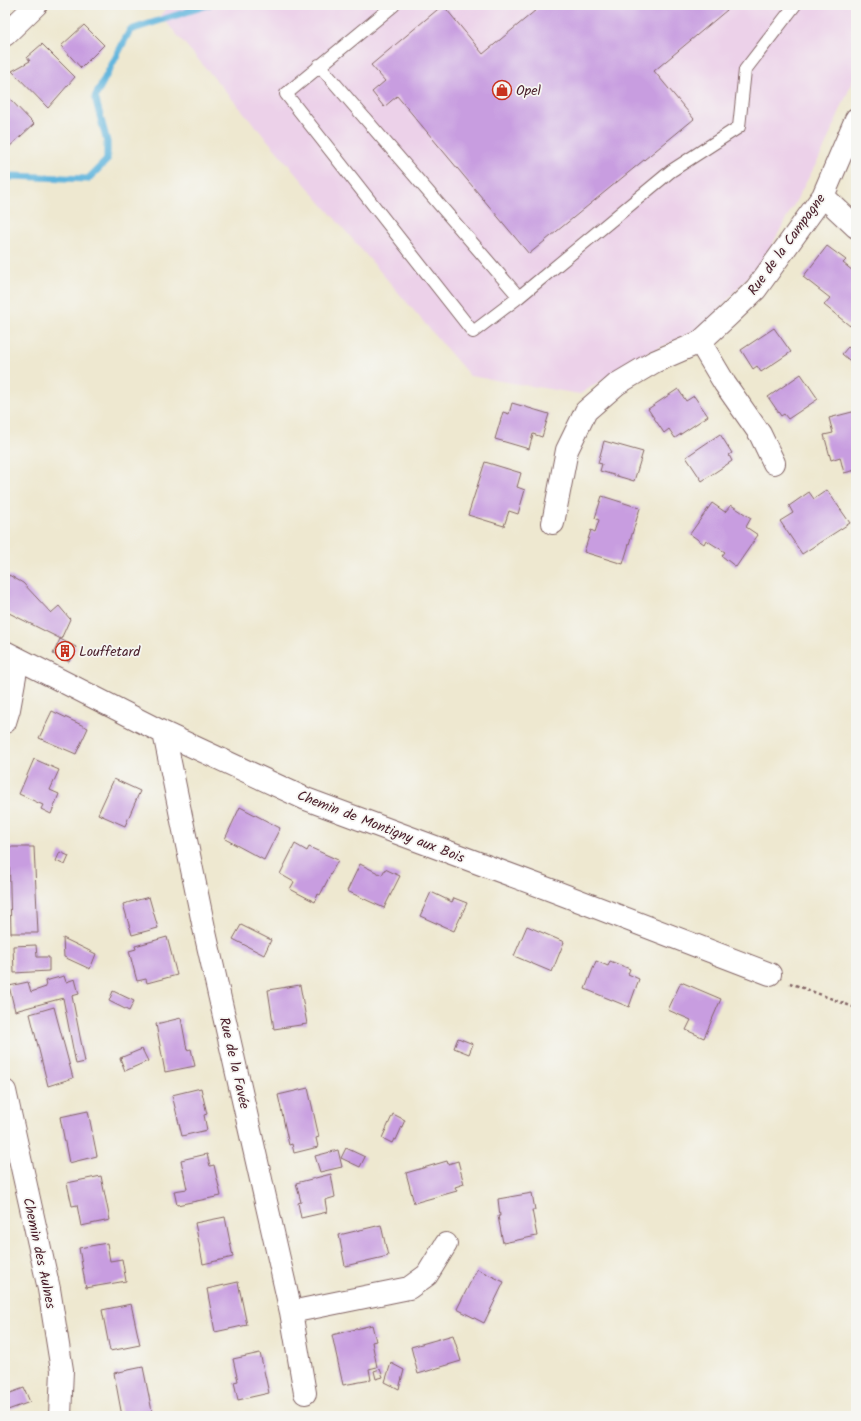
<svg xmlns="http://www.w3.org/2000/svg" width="861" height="1421" viewBox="0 0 861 1421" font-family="Kalam,sans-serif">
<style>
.built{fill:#ecd1e9}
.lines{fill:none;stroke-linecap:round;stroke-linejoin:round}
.stream{stroke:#61b5dd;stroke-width:7}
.building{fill:#c89de0}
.service-casing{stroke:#836565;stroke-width:14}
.minor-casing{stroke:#836565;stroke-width:24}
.secondary-casing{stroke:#836565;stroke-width:24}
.path{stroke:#836565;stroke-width:2.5;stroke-dasharray:3 3;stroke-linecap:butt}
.service{stroke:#fff;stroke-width:12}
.minor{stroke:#fff;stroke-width:22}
.secondary{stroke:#fff;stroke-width:22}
.labels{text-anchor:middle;stroke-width:3.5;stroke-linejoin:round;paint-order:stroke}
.poi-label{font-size:14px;fill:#4a1f2b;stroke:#f6f6f2;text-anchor:start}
.street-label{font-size:14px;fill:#4a1f2b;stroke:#f6f6f2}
</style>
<rect width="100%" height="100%" fill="#f6f6f2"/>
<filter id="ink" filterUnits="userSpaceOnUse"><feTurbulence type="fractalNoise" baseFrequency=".025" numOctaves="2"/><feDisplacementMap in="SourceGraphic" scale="8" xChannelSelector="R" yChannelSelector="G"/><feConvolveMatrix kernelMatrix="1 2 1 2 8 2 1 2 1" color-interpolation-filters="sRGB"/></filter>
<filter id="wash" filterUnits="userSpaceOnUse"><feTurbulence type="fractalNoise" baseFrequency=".012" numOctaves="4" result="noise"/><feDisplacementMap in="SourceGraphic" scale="16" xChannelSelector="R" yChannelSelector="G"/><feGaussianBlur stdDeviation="0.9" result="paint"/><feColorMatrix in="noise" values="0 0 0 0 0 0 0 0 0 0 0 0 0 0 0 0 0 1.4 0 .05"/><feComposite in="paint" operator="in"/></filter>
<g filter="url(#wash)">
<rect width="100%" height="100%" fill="#eee8d0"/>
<path class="built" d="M 171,5 L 856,5 L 856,73 L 822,153 L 766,256 L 704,327 L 637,358 L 580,394 L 470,376 L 160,15 Z"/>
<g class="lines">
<path class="stream" d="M 5,180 L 13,176 L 88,179 L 107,160 L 107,142 L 95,97 L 130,30 L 208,5"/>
</g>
<g id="blocks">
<path class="building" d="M 443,5 L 483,54 L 542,5 L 733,5 L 654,71 L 694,119 L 529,254 L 397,96 L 384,107 L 372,92 L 385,81 L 371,65 Z
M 84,25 L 104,45 L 81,68 L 61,46 Z
M 42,44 L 75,77 L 48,108 L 12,71 L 30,61 L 27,57 Z
M 8,97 L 34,124 L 8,148 L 5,145 L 5,100 Z
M 827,246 L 846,260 L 843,263 L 853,271 L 856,267 L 856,318 L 850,326 L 824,305 L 830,298 L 803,277 Z
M 774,328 L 791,352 L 761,372 L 757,366 L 753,369 L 741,350 Z
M 856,342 L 856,366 L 842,354 L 848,347 L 851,349 Z
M 801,374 L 818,399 L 788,419 L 784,414 L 781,416 L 768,397 Z
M 678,389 L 686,401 L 694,396 L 708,416 L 675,438 L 669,429 L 664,433 L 648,409 Z
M 512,403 L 549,414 L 542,437 L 533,434 L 529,449 L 495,439 L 503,412 L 509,414 Z
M 856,411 L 856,470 L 844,473 L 840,457 L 831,460 L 824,435 L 833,433 L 829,418 Z
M 720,434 L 732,453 L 729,455 L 732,461 L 702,481 L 686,457 Z
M 604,441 L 643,452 L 634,481 L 600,471 L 602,464 L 598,463 Z
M 485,462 L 521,473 L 517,487 L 525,490 L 518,514 L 509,511 L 504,526 L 468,515 Z
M 827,490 L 850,523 L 802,554 L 780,521 L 793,513 L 789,506 L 809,492 L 814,499 Z
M 602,496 L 640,508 L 623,564 L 584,552 L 591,530 L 595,532 L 599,520 L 595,518 Z
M 712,503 L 725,512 L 731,505 L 751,518 L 746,527 L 758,535 L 736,567 L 722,556 L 725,552 L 706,540 L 704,544 L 690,534 Z
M 9,575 L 23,583 L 51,613 L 59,606 L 70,619 L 61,639 L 5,611 L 5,583 Z
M 60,639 L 76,647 L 69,662 L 53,654 Z
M 52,711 L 88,728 L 76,754 L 39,738 Z
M 34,759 L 59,770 L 50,790 L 59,794 L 51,814 L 41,809 L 43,805 L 19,794 Z
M 114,779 L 140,791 L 125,826 L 98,814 Z
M 240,807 L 280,828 L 264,860 L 225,839 Z
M 295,844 L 307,851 L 309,847 L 338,860 L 320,895 L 318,894 L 315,902 L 290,889 L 294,882 L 280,874 Z
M 9,847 L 34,847 L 38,933 L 11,933 Z
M 60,852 L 69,856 L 65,865 L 56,861 Z
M 360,864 L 382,875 L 385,869 L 400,876 L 384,908 L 347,891 Z
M 431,892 L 452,902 L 454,898 L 467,903 L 454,931 L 420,916 Z
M 149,897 L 158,928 L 132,935 L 123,904 Z
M 241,925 L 271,940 L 264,955 L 233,939 Z
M 527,926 L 564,942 L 552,972 L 514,956 Z
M 167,937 L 177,975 L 147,983 L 146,979 L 137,981 L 129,951 L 136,949 L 135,946 Z
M 63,938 L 96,954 L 90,969 L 64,957 Z
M 36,945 L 37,957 L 49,957 L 49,971 L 14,973 L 13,946 Z
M 596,961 L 608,966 L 610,961 L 630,969 L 628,974 L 639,979 L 629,1007 L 585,989 Z
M 64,976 L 66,982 L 75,979 L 79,994 L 72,996 L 85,1062 L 76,1064 L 63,998 L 15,1011 L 9,986 L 28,982 L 31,992 L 46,987 L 45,981 Z
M 681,982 L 721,999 L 704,1038 L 686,1030 L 691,1020 L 668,1010 Z
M 300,985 L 307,1024 L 274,1029 L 268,990 Z
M 113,991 L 134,1001 L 129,1011 L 109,1001 Z
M 54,1007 L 73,1078 L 48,1086 L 30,1014 Z
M 181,1018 L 187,1050 L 191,1049 L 195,1066 L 165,1072 L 156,1024 Z
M 458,1038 L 473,1044 L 469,1054 L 454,1048 Z
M 142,1049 L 148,1061 L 125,1071 L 120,1058 Z
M 201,1088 L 207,1114 L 204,1115 L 207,1130 L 182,1136 L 172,1095 Z
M 308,1088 L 319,1137 L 316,1138 L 318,1147 L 294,1153 L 292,1144 L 289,1145 L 278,1095 Z
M 88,1111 L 97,1156 L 69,1163 L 60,1117 Z
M 393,1114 L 405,1120 L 396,1140 L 394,1139 L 392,1143 L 382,1138 Z
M 346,1148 L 365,1157 L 360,1167 L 341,1158 Z
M 338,1150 L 342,1167 L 320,1172 L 315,1156 Z
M 207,1154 L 210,1166 L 214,1165 L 221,1196 L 177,1205 L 174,1191 L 187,1189 L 181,1160 Z
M 447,1161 L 448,1164 L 458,1161 L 464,1184 L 455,1187 L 457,1191 L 414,1203 L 406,1173 Z
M 331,1174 L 335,1197 L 325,1200 L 327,1212 L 301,1218 L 298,1203 L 301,1202 L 296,1183 Z
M 101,1176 L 110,1220 L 81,1226 L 77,1205 L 72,1206 L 67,1183 Z
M 532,1193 L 535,1210 L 532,1210 L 537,1236 L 503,1243 L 498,1216 L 500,1216 L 498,1199 Z
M 225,1217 L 233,1257 L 203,1264 L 195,1223 Z
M 381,1225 L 388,1256 L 345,1266 L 339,1235 Z
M 107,1243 L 110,1261 L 122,1259 L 126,1281 L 86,1288 L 79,1248 Z
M 477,1269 L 504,1282 L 484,1323 L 457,1309 Z
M 238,1282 L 247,1325 L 215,1332 L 207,1289 Z
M 131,1304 L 140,1345 L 110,1351 L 102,1310 Z
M 372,1325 L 376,1341 L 372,1342 L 377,1367 L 369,1369 L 371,1380 L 343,1385 L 332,1335 Z
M 453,1335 L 461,1361 L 418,1374 L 411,1347 Z
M 260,1353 L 269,1393 L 238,1400 L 234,1382 L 238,1381 L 233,1359 Z
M 391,1363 L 404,1370 L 399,1389 L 385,1382 Z
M 143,1367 L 153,1416 L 122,1416 L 114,1373 Z
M 380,1369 L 383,1377 L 376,1379 L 374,1371 Z
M 24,1388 L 30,1402 L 5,1411 L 5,1395 Z"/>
</g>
</g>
<g filter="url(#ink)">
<use href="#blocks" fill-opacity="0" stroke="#836565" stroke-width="1"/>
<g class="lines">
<defs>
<path id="service" d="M 319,65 L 519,297 L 473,332 L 286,94 L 394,5
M 519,297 L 671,171 L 739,127 L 745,70 L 795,5"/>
<path id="minor" d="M 823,196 L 856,227
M 700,342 L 725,384 L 760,434 L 774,463
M 553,523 L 567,450 L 586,411 L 617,384 L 654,362 L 700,342 L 728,316 L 756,289 L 823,196 L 856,119
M 5,652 L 164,733 L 306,799 L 551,890 L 770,974
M 5,722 L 9,709 L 18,659
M 164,733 L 204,928 L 291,1312 L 305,1393
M 5,1091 L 49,1289 L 62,1370 L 60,1416
M 291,1312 L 409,1288 L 427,1275 L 446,1244"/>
<path id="secondary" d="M 5,35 L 36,5"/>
</defs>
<use href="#service" class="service-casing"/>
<use href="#minor" class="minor-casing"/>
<use href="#secondary" class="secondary-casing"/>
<path class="path" d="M 790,983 L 856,1008"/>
<use href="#service" class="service"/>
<use href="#minor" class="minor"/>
<use href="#secondary" class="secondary"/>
</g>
</g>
<defs>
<symbol id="shop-ring" viewBox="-11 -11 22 22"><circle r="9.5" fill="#f6f6f2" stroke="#c8321e" stroke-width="1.5"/><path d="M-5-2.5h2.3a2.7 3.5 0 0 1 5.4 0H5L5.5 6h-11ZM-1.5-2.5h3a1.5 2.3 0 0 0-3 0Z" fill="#c8321e"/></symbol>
<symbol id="building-ring" viewBox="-11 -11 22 22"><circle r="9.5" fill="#f6f6f2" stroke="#c8321e" stroke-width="1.5"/><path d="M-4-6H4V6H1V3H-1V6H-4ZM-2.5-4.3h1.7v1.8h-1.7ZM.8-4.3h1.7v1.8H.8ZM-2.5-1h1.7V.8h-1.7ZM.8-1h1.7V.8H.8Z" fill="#c8321e"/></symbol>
</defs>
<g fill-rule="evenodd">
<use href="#shop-ring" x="491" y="79" width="22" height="22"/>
<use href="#building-ring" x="54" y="640" width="22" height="22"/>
</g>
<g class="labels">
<g class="poi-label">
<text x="516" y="95">Opel</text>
<text x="79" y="656">Louffetard</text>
</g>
<g class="street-label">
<text transform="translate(786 244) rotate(-54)" y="5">Rue de la Campagne</text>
<text transform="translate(381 826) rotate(21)" y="5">Chemin de Montigny aux Bois</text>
<text transform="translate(235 1063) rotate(77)" y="5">Rue de la Favée</text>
<text transform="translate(40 1253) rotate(78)" y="5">Chemin des Aulnes</text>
</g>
</g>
<rect width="861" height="1421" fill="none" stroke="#f6f6f2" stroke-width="20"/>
</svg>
